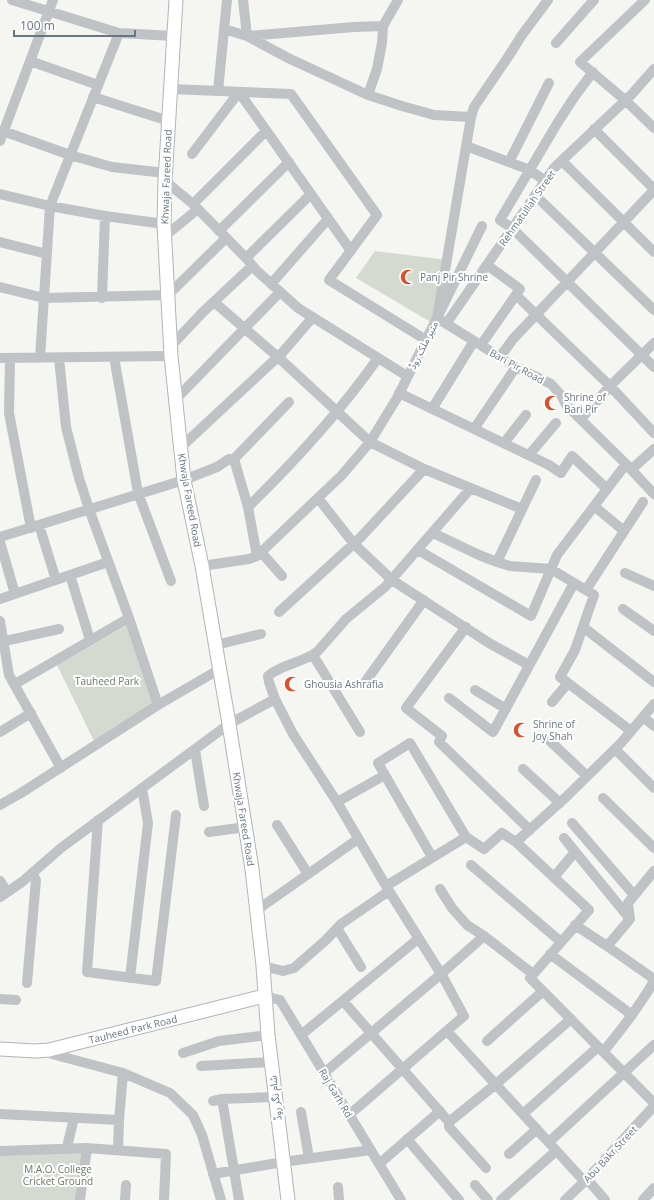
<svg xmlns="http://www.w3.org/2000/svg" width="654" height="1200" viewBox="0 0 654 1200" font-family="'Open Sans','Noto Sans Arabic',sans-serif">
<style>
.green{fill:#d5dad1}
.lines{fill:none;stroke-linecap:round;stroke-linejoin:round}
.major-casing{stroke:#b0b5b9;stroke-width:15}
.minor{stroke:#bfc3c6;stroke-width:10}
.major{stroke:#fff;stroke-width:13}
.labels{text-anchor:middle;stroke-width:4;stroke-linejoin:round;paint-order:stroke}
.street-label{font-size:10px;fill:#667682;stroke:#fff}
.poi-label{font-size:10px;fill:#667682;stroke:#fff;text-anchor:start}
.park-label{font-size:10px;fill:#697964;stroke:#fff}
</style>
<rect width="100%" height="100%" fill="#f5f5f2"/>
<path class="green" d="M 375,251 L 448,260 L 434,324 L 356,278 Z
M 128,625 L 154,704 L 94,741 L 57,665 Z
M 87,1148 L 80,1200 L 0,1200 L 0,1151 Z"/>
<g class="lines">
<defs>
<path id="major" d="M 176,0 L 165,181 L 164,224 L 171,356 L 184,480 L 202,566 L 229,724 L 252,869 L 263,966 L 268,1035 L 288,1200
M 0,1049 L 35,1051 L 49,1050 L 264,996"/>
</defs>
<use href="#major" class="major-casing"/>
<path class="minor" d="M 12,0 L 119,33 L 174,36
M 243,0 L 247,36 L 354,27 L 383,26
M 645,0 L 580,62 L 625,100 L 654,128
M 224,29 L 247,36 L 288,58 L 368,95 L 402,106 L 434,115 L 471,117
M 556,43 L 594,0
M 30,61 L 98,85
M 593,72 L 575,96 L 558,122 L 500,220 L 512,228 L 654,367
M 171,89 L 291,94 L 377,215 L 329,280 L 426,340
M 218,91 L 227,0
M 368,95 L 377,69 L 382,43 L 383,26 L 398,0
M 93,97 L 169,121
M 594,129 L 654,189
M 3,131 L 70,155 L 112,167 L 165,173
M 0,141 L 53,0
M 466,146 L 530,170 L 545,181
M 192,154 L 239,92 L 351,251
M 562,161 L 654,252
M 509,162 L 549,83
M 165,181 L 193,204 L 246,258 L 257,271 L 298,308 L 407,376
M 0,194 L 50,206 L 105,216 L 164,224
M 535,195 L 654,310
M 193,204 L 266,131
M 482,226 L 437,318 L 516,367 L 551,384 L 561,395 L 567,406 L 626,464 L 654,494
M 219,231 L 289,162
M 165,236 L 198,209
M 0,242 L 47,254
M 246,258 L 311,194
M 271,284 L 328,219
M 0,287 L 44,298 L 168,295 L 226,238
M 516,295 L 610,386 L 654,433
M 102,298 L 105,216
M 214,302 L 278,357 L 370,442 L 424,469 L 522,509
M 446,324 L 554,168 L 631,95 L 654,69
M 481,345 L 520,289 L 487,265
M 171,346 L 202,313 L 252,266
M 114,357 L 138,493 L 171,581
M 500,357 L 513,339 L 654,190
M 0,358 L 171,356
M 40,358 L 50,206 L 119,33
M 59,358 L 66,427 L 79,478 L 89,509 L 129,618 L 158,705
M 10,359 L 9,413 L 31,528
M 399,393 L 549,465 L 561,473 L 572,456 L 607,489
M 176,399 L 280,292
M 432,409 L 474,341
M 581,419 L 610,386 L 654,343
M 474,429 L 516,367
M 504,443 L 526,415
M 180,448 L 282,353 L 313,317
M 529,455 L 556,423
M 234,459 L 248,507 L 257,556
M 632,469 L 654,449
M 318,498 L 354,544 L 392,580 L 489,643 L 529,665
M 594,506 L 624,531
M 248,507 C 295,461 340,412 378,358
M 39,525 L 56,580
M 433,533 L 479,555 L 497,562 L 536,480
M 0,537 L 184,480 L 217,467 L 229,459 L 234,459 L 289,402
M 0,542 L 15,594
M 418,550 L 531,616 L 557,555 L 626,464
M 261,552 L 282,576
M 497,562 L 510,566 L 551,569 L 594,595 L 575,650 L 560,677 L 631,731
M 202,566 L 249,559 L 257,556 L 342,475 L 370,442 L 397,398 L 437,318 L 471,117 L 474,107 L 508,57 L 522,35 L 548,0
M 625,573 L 654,586
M 70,575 L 90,640
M 586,590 L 643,502
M 0,599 L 108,562
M 623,609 L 654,631
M 279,612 L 360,538 L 424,469
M 0,621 L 9,675 L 61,768
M 466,627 L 406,708 L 442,736 L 439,742 L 530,830
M 583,627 L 654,682
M 0,642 L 59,629
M 216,645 L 261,634
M 313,655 L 360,732
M 366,681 L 424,600
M 15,684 L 129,618
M 475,690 L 506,709
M 449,698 L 493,732 L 574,583
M 275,699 L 269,682 L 268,676 C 283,663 304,663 318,651 L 346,619 L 385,587 L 471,488
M 552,702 L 568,683
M 643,717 L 654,726
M 0,732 L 31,713
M 549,740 L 587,776
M 615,749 L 654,788
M 195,750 L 204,806
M 523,769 L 560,803
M 603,798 L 654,848
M 337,802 L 385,775
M 0,805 L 21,793 L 158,705 L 220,669
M 98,820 L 87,972 L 156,981 L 176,815
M 572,823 L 634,895
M 277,825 L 308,874
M 209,832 L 246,827
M 466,837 L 484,849 L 502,833 L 516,842 L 589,910 L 530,978 L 654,1103
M 564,838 L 630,919
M 516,842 L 566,797 L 621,743 L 654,704
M 471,865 L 561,942
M 554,877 L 575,852
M 0,881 L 7,892
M 386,886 L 466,837 L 410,743 L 378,763 L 432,857
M 440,889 L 452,908 L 467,925 L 484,936 L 533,974
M 0,897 L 22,882 L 61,848 L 229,724 L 275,699 L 293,734 L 337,802 L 389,891 L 443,977 L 464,1016 L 349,1115
M 257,910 L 358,839
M 575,925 L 604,944 L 609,944 L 630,919 L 628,903 L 654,871
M 337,928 L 361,967
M 604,944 L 654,979
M 550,954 L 632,1015
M 263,966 L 283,971 L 294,968 L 326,940 L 341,924 L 389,891
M 130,978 L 148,823 L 142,788
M 27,983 L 36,880 L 32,873
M 264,996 L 280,1000 L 401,1200
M 0,999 L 16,1000
M 343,1001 L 449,1122 L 449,1127 L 486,1168
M 447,1031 L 584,1181
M 301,1035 L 418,939
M 487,1041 L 543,991
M 49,1050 L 52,1054 L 123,1073 L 170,1093 L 193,1115 L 202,1135 L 221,1200
M 603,1052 C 622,1029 639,1007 654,981
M 183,1053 L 219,1041 L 268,1035
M 201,1066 L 271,1062
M 324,1073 L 441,974 L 484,936
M 222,1099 L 239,1200
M 213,1101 L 222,1099 L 275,1097
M 301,1112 L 309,1158
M 0,1114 L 119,1120 L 118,1150
M 523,1114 L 598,1047
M 119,1120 L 123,1073
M 449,1122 L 496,1084 L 571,1019
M 407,1139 L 459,1200
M 549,1142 L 654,1045
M 67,1147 L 74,1118
M 0,1151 L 87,1148 L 166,1154 L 164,1200
M 509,1154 L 537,1129
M 379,1164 L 440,1111
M 213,1174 L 283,1162 L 371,1150
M 587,1179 L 605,1200
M 475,1185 L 488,1200
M 338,1187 L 339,1200
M 80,1200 L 87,1148
M 125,1200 L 126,1185
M 501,1200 L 556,1151
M 565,1200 L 587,1179 L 654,1106
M 643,1200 L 654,1188"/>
<use href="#major" class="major"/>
</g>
<defs>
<symbol id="mosque-bare" viewBox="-9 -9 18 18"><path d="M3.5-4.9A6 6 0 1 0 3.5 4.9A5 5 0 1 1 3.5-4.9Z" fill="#da522d" stroke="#fff" stroke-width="2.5" paint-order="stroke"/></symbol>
</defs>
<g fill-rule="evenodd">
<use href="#mosque-bare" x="397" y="266" width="22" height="22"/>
<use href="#mosque-bare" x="541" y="392" width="22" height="22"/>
<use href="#mosque-bare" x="281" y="673" width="22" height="22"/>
<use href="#mosque-bare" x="510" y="719" width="22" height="22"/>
</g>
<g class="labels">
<g class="street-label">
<text transform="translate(166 177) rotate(-88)" y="4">Khwaja Fareed Road</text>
<text transform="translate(527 208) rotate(-55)" y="4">Rehmatullah Street</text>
<text transform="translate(423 345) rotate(-63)" y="4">منیر ملک روڈ</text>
<text transform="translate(517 366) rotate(29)" y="4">Bari Pir Road</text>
<text transform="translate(190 500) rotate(80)" y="4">Khwaja Fareed Road</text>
<text transform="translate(244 819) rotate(81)" y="4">Khwaja Fareed Road</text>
<text transform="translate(133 1029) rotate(-14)" y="4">Tauheed Park Road</text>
<text transform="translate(336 1093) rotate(59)" y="4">Raj Garh Rd</text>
<text transform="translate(275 1098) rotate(-97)" y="4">شام نگر روڈ</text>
<text transform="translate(610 1154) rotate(-47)" y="4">Abu Bakr Street</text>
</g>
<g class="poi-label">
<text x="420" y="281">Panj Pir Shrine</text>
<text x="564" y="401">Shrine of<tspan x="564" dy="12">Bari Pir</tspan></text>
<text x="304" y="688">Ghousia Ashrafia</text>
<text x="533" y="728">Shrine of<tspan x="533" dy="12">Joy Shah</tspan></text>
</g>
<g class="park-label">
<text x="107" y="685">Tauheed Park</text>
<text x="58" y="1173">M.A.O. College<tspan x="58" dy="12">Cricket Ground</tspan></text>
</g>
</g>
<path d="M14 30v6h121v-6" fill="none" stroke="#667682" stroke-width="2"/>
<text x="20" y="30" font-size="12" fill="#667682" stroke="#ffffff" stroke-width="3" paint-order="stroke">100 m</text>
</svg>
